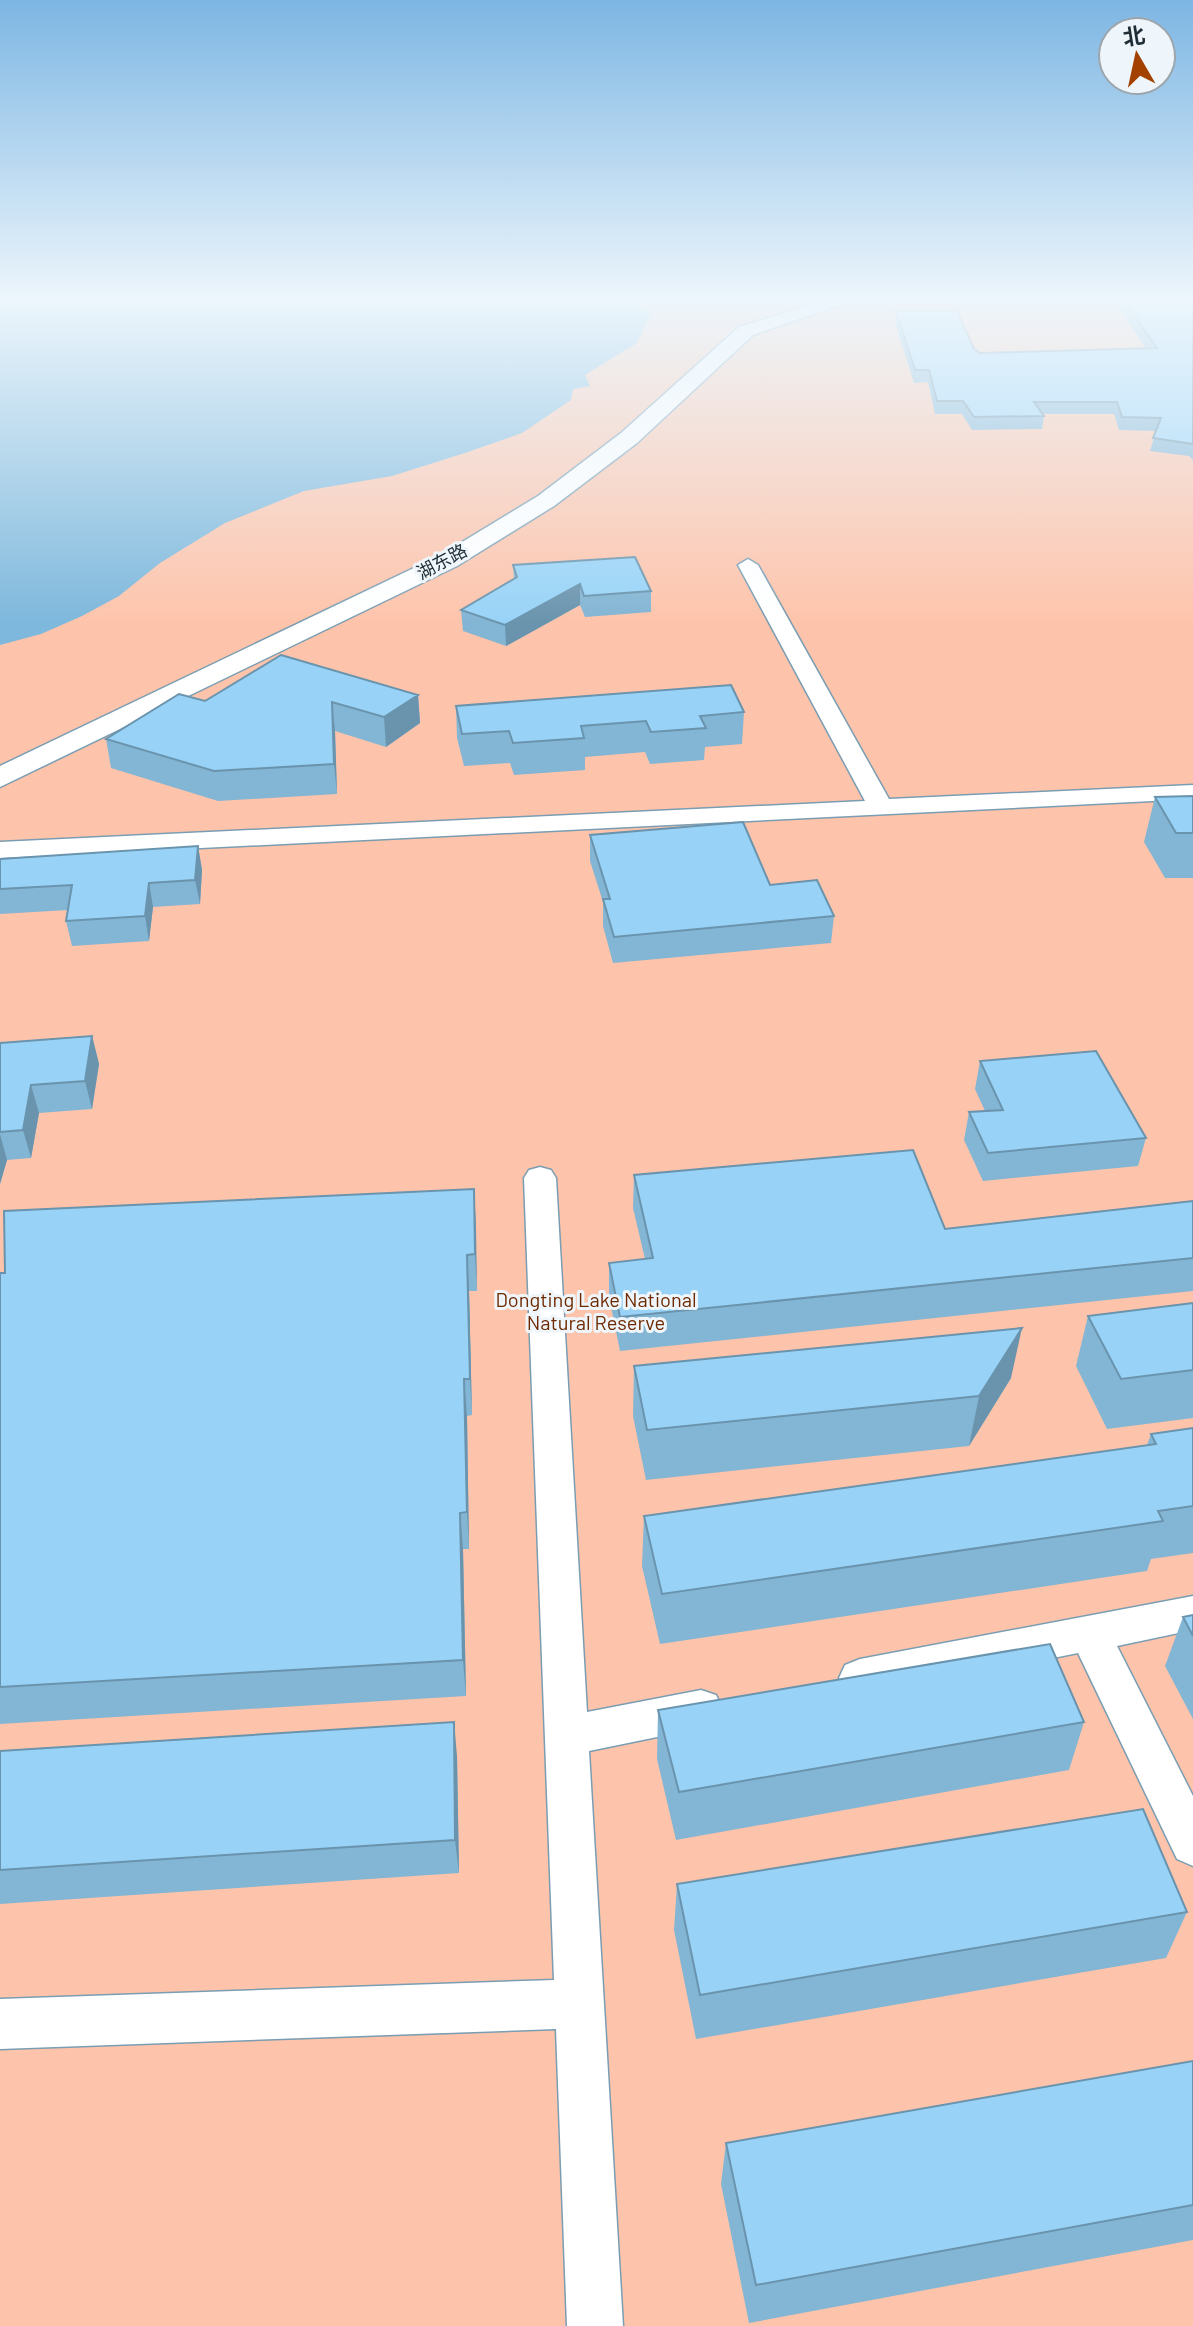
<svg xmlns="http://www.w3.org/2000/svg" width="1193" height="2326" viewBox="0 0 1193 2326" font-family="Barlow,'Noto Sans SC',sans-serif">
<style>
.green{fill:#fec4ab}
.water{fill:#7eb8dc}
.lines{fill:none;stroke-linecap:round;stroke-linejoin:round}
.minor-casing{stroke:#7a9db2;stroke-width:3}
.tertiary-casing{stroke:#7a9db2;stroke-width:3}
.minor{fill:#fff;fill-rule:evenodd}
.tertiary{fill:#fff;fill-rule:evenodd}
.wall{fill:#83b5d4}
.shaded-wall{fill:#6a94ad}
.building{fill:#98d3f7;stroke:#6a94ad;stroke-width:2}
.labels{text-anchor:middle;stroke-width:6;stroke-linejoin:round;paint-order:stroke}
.far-street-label{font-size:18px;fill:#1f2d36;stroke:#eff6fb}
.park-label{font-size:20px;fill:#6e2900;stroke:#eff6fb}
</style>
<rect width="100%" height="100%" fill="#d6ebf9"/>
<path class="green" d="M 0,298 L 1193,298 L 1193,2326 L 0,2326 Z"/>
<path class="water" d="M 0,298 L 623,298 L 651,312 L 637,343 L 585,375 L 590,386 L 573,389 L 571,400 L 522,433 L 468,452 L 392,476 L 304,491 L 225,523 L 160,563 L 119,596 L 82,616 L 41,634 L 0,645 Z"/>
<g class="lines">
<defs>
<path id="minor" d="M 748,559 L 758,565 L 889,799 L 1193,785 L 1193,799 L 0,858 L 0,842 L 865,801 L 738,565 Z
M 540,1167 L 551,1170 L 556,1178 L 587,1712 L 701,1690 L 716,1695 L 723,1709 L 716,1723 L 701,1728 L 589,1751 L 623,2326 L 567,2326 L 556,2029 L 0,2049 L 0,1999 L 554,1980 L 524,1178 L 529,1170 Z
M 1193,1596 L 1193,1630 L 1117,1646 L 1193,1796 L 1193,1866 L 1177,1859 L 1078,1653 L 860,1697 L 845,1691 L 839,1678 L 845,1665 L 860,1659 Z"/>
<path id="tertiary" d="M 833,298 L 859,298 L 753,335 L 637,443 L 554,506 L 457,566 L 0,787 L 0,766 L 439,556 L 538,496 L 621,433 L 739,327 Z"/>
</defs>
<use href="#minor" class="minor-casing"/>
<use href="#tertiary" class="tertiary-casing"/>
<use href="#minor" class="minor"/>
<use href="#tertiary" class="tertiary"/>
</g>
<path class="wall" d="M 1112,298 L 1193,298 L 1193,460 L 1189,456 L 1150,451 L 1156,431 L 1119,430 L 1114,414 L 1043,414 L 1044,416 L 1042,429 L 972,430 L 962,414 L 935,414 L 928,382 L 914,383 L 895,323 L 896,311 L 980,353 L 1146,348 Z
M 513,565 L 651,591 L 651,612 L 585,617 L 580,605 L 506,646 L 463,631 L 461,610 L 514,579 Z
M 418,695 L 420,723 L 386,747 L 335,731 L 337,794 L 218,801 L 111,768 L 106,739 L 205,701 Z
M 456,706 L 744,712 L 742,744 L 705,747 L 704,760 L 650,764 L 645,752 L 585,757 L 585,770 L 514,775 L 510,763 L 464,766 L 457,738 Z
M 1193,796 L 1193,878 L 1165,878 L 1144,842 L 1155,797 Z
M 590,835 L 770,885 L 834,916 L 831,943 L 613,963 L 603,926 L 603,902 L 590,861 Z
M 198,846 L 202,870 L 200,904 L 153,907 L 149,941 L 72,946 L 66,921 L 68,910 L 0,914 L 0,859 Z
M 92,1036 L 99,1064 L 92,1109 L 39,1113 L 31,1158 L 7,1160 L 0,1184 L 0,1043 Z
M 980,1061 L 1146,1138 L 1138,1166 L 983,1181 L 964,1140 L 969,1112 L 985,1111 L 975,1089 Z
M 634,1175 L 945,1229 L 1193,1201 L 1193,1291 L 620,1351 L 609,1297 L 609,1263 L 645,1259 L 633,1208 Z
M 474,1189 L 477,1291 L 469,1291 L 472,1415 L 467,1416 L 469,1549 L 463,1549 L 466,1696 L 0,1724 L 0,1273 Z
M 1193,1303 L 1193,1418 L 1107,1429 L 1076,1366 L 1088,1316 Z
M 634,1366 L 1011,1378 L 969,1446 L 646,1480 L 633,1416 Z
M 1193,1428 L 1193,1553 L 1151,1559 L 1147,1571 L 660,1644 L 642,1566 L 644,1516 L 1147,1445 L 1151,1434 Z
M 1193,1615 L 1193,1719 L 1165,1666 L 1183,1617 Z
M 658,1710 L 1084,1722 L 1069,1770 L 676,1840 L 657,1759 Z
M 0,1751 L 457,1756 L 459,1873 L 0,1904 Z
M 677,1884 L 1187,1912 L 1166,1958 L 696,2039 L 674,1930 Z
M 1193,2061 L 1193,2240 L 749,2323 L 721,2184 L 726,2143 Z"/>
<path class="shaded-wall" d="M 580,584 L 580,605 L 506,646 L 505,625 Z
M 418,695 L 420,723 L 386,747 L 384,717 Z
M 332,702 L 335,731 L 337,794 L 334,764 Z
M 198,846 L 202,870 L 200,904 L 195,880 Z
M 149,883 L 153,907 L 149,941 L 145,916 Z
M 92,1036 L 99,1064 L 92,1109 L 85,1081 Z
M 31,1085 L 39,1113 L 31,1158 L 23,1130 Z
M 0,1134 L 7,1160 L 0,1184 Z
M 474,1189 L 476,1225 L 477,1291 L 475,1254 Z
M 467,1255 L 469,1291 L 472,1415 L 470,1379 Z
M 1022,1328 L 1011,1378 L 969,1446 L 979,1396 Z
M 464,1379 L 467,1416 L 469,1549 L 467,1512 Z
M 460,1513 L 463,1549 L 466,1696 L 463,1660 Z
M 454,1722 L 457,1756 L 459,1873 L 455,1840 Z"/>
<path class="building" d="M 1122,298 L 1193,298 L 1193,444 L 1153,438 L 1161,418 L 1122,417 L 1117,402 L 1034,402 L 1044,416 L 974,417 L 963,401 L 937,401 L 929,370 L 915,370 L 896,311 L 957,311 L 974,349 L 980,353 L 1157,348 Z
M 635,557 L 651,591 L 584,596 L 580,584 L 505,625 L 461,610 L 517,577 L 513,565 Z
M 281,655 L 418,695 L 384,717 L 332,702 L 334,764 L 214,771 L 106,739 L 179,694 L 205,701 Z
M 731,685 L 744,712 L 700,716 L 706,728 L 651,732 L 646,721 L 581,726 L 584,738 L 513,743 L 509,731 L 462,734 L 456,706 Z
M 1193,796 L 1193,833 L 1176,833 L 1155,797 Z
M 743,822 L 770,885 L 817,880 L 834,916 L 614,937 L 603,899 L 610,899 L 590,835 Z
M 198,846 L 195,880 L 149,883 L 145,916 L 66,921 L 72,885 L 0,889 L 0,859 Z
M 92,1036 L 85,1081 L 31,1085 L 23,1130 L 0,1132 L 0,1043 Z
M 1096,1051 L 1146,1138 L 988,1153 L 969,1112 L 1003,1110 L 980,1061 Z
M 913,1150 L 945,1229 L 1193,1201 L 1193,1258 L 620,1317 L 609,1263 L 653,1258 L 634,1175 Z
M 474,1189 L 475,1254 L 467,1255 L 470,1379 L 464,1379 L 467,1512 L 460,1513 L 463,1660 L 0,1687 L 0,1273 L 5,1273 L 4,1211 Z
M 1193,1303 L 1193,1370 L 1121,1379 L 1088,1316 Z
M 1022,1328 L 979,1396 L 647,1430 L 634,1366 Z
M 1193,1428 L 1193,1506 L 1158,1511 L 1163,1521 L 662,1594 L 644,1516 L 1156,1444 L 1151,1434 Z
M 1193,1615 L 1193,1636 L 1183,1617 Z
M 1050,1644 L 1084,1722 L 679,1792 L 658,1710 Z
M 454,1722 L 455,1840 L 0,1870 L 0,1751 Z
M 1143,1809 L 1187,1912 L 700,1995 L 677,1884 Z
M 1193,2061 L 1193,2205 L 756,2285 L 726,2143 Z"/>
<linearGradient id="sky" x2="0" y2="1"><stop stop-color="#7db6e3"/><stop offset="0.48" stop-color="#edf6fc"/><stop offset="1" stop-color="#edf6fc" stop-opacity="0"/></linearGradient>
<rect width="1193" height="623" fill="url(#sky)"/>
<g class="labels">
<g class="far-street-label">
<text transform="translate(442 562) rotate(-28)" y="6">湖东路</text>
</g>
<g class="park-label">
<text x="596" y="1307">Dongting Lake National<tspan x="596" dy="23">Natural Reserve</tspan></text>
</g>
</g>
<g transform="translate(1137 56) rotate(351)"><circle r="38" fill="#eff6fb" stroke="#9ca6ac" stroke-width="2"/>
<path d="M0-6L14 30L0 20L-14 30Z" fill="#a34100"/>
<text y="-12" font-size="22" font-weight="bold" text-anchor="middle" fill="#1f2d36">北</text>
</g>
</svg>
